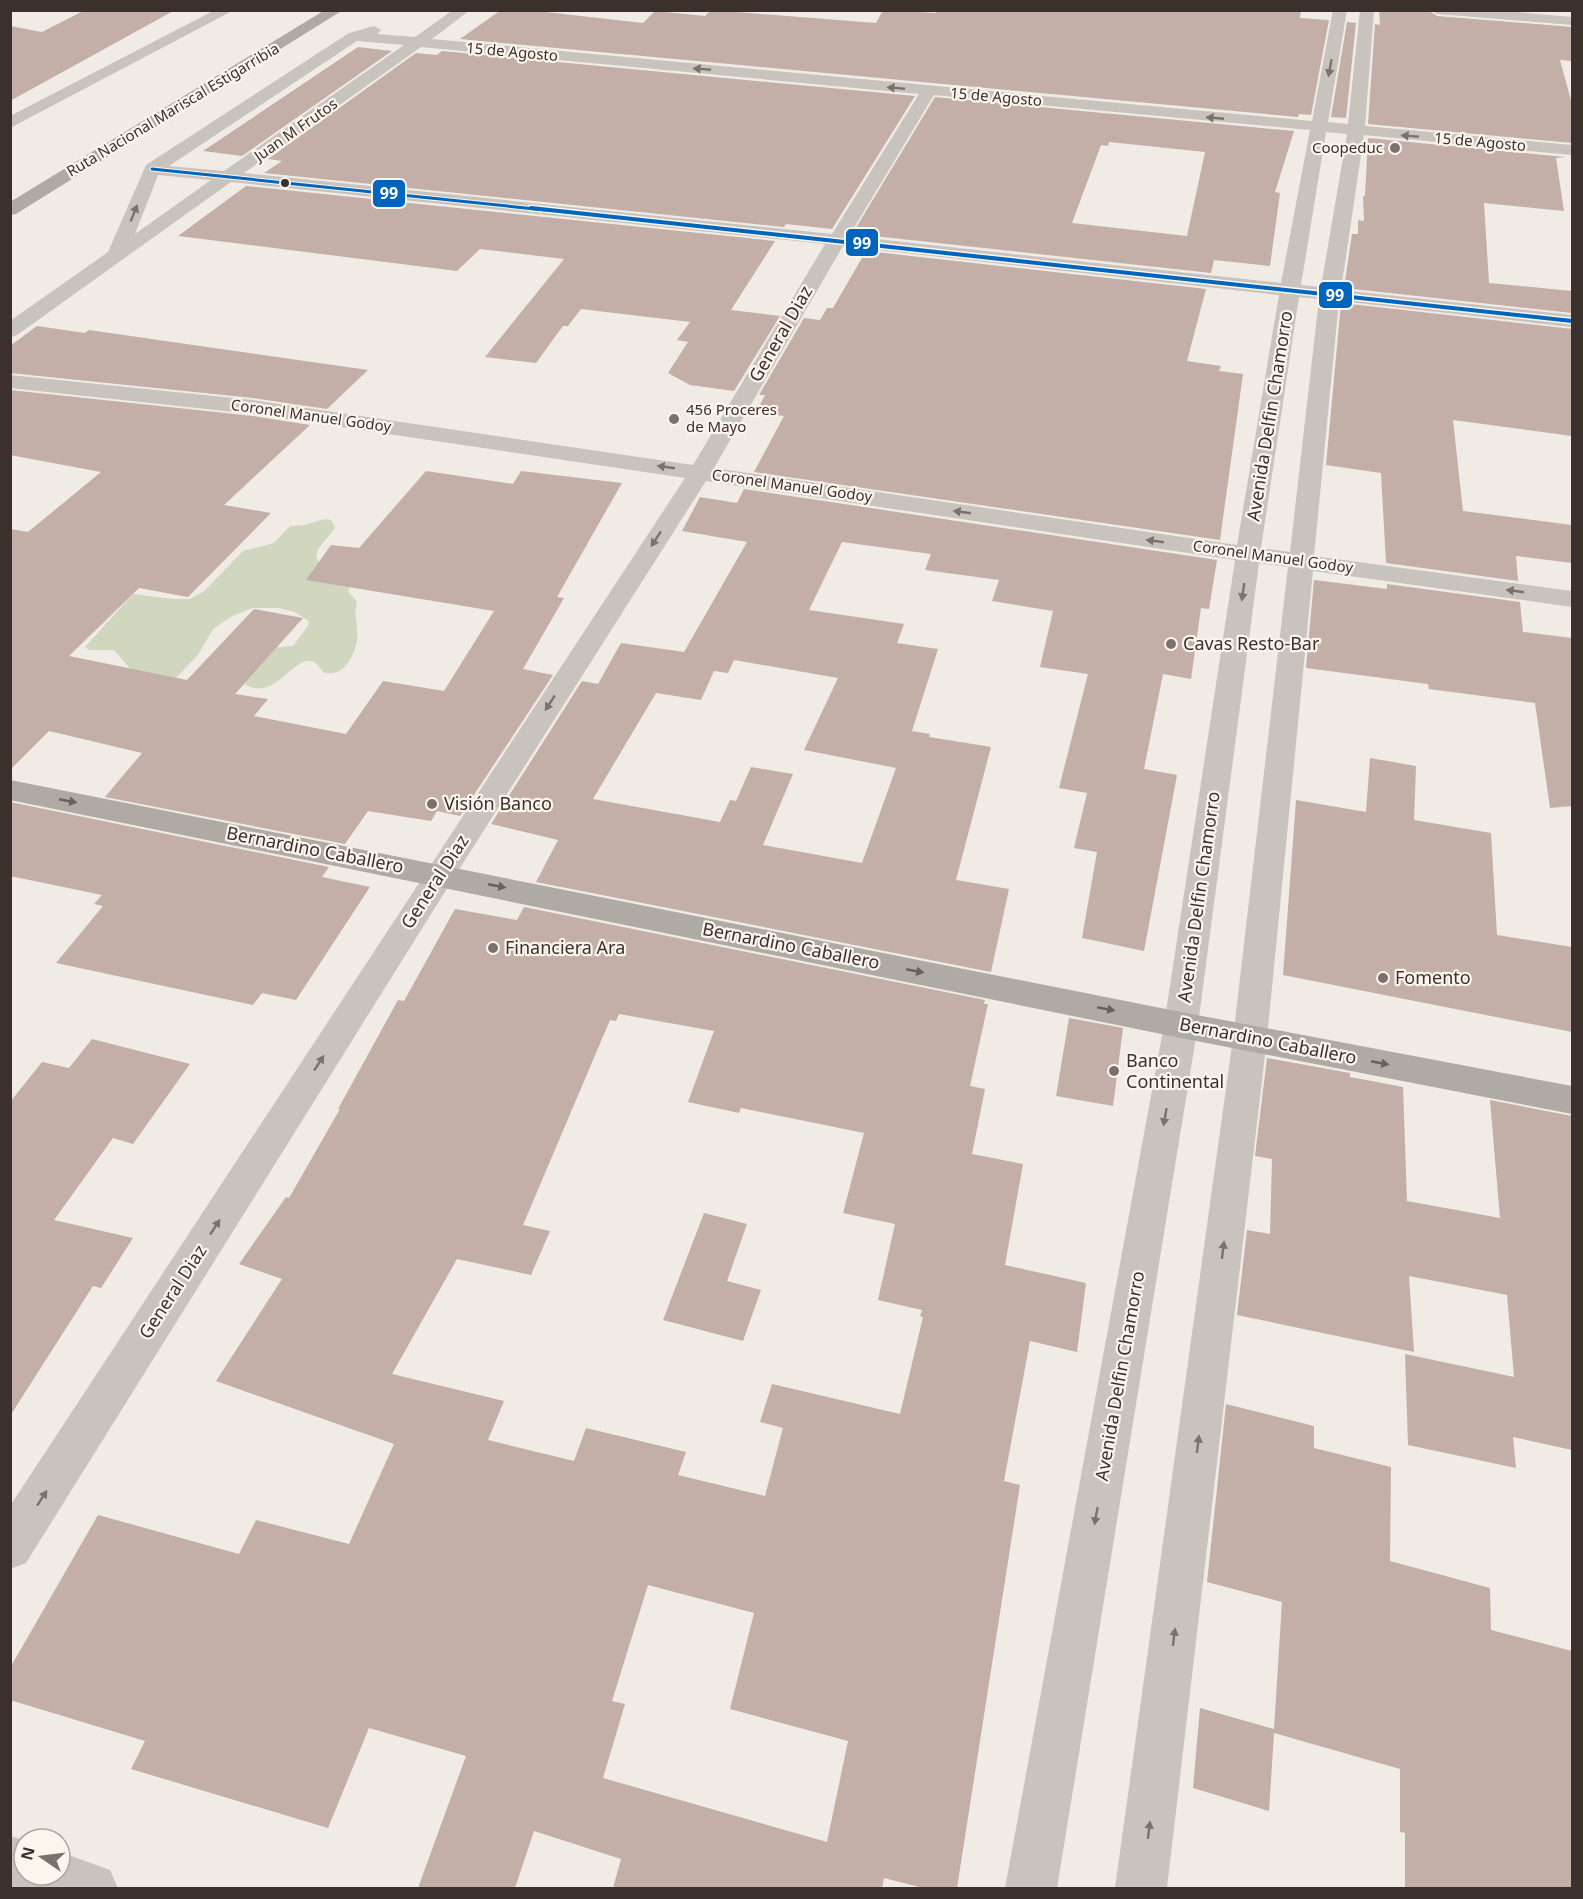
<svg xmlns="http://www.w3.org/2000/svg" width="1583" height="1899" viewBox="0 0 1583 1899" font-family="'Noto Sans',sans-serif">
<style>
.green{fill:#d1d6bf}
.building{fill:#c3afa7;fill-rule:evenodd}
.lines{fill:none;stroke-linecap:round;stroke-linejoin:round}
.minor{fill:#c9c3be;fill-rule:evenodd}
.highway{fill:#afaaa4;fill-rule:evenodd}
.bus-1-far1-casing{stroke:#fbf5ee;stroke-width:5}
.bus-1-casing{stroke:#fbf5ee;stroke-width:7}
.bus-1-far1{stroke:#0065bd;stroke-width:3}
.bus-1{stroke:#0065bd;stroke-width:4}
.oneway{fill:#7b726d}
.oneway2{fill:#69615b}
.poi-dot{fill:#7a716c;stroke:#fbf5ee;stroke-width:2}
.bus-dot{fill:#3b302b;stroke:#fbf5ee;stroke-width:2}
.labels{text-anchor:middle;stroke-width:4.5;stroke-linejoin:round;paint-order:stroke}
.far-street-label{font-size:15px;fill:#3b302b;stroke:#fbf5ee}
.far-poi-label{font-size:15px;fill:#3b302b;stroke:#fbf5ee;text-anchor:end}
.street-label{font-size:18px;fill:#3b302b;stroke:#fbf5ee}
.poi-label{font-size:18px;fill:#3b302b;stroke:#fbf5ee;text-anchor:start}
.line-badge{stroke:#fbf5ee;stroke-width:2}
.badge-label{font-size:16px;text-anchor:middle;font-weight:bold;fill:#fff}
</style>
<rect width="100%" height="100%" fill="#f0ebe5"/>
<path class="green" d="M 325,519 L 331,520 L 335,528 L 318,549 L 316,558 L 322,565 L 350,587 L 348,591 L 357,602 C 353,616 359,628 357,641 C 354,657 342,679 323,672 C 299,632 279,714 239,680 L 259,649 L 293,646 L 308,626 L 309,621 L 294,612 L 279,608 L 253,608 L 232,616 L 213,629 L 198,655 L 175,679 L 133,672 L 114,650 L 89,650 L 85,647 L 133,594 L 173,599 L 189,599 L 203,592 L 243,551 L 274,543 L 290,526 L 304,525 Z"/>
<path class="building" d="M 85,10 L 175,10 L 10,101 L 10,26 L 42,32 Z
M 501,10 L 528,10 L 643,23 L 655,11 L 705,16 L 711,10 L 876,23 L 883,10 L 936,13 L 936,10 L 1301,10 L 1300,18 L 1329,20 L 1311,115 L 1299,114 L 1298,117 L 460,39 Z
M 1379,10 L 1428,10 L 1437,16 L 1572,27 L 1572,61 L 1560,60 L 1572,104 L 1572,143 L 1368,124 L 1375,24 L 1380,25 Z
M 1347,22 L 1356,23 L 1346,118 L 1331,117 Z
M 358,47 L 392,51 L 242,156 L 203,151 Z
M 442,51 L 915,96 L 832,229 L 786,224 L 784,227 L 264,173 L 282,161 L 268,159 L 416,53 L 437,55 Z
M 935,97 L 1294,131 L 1275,192 L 1280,193 L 1270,266 L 1214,260 L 1211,273 L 874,236 L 876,234 L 854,231 ZM 1109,142 L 1205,152 L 1187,236 L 1072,223 L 1101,145 L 1108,146 Z
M 1368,138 L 1565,157 L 1556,158 L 1564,211 L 1484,203 L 1489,283 L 1572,291 L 1572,313 L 1344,288 L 1352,234 L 1358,234 L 1358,220 L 1364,221 L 1363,196 L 1365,196 Z
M 246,186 L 775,241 L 731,310 L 780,316 L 734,391 L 690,385 L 668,373 L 688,342 L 677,340 L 690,322 L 581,309 L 568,326 L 563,326 L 536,363 L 485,357 L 564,259 L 480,249 L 457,271 L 178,236 Z
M 866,251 L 1206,289 L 1187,361 L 1221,366 L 1219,371 L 1243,374 L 1220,540 L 754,472 L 784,416 L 756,412 L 765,395 L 759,395 L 804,318 L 820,320 L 827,308 L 833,308 Z
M 1341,303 L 1572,329 L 1572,436 L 1453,420 L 1463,511 L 1572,525 L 1572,563 L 1516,556 L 1518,581 L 1386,563 L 1381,473 L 1326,465 Z
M 37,326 L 85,333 L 89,330 L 368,370 L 327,409 L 253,398 L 10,373 L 10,346 Z
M 10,390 L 253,416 L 310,425 L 224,505 L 271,513 L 188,597 L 139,588 L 69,656 L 187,680 L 254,609 L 303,618 L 235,694 L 268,699 L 254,716 L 346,734 L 383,681 L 444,691 L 494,611 L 306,580 L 331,545 L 359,548 L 426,471 L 513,484 L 521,471 L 622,483 L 557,597 L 564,598 L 523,669 L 553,675 L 460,816 L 437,811 L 431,821 L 368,811 L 345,844 L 105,797 L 142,753 L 49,731 L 10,770 L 10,529 L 28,532 L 101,472 L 10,455 Z
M 744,489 L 1217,560 L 1209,609 L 1201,608 L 1191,679 L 1163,674 L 1144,769 L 1177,775 L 1144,951 L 1082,938 L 1097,852 L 1074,848 L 1087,793 L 1059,788 L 1088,674 L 1040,667 L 1053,611 L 992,601 L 999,580 L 925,570 L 931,554 L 842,542 L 809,610 L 904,624 L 897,643 L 938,649 L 912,731 L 930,734 L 929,737 L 991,747 L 956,880 L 1009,889 L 991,972 L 536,882 L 558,840 L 491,824 L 582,681 L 598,684 L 621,643 L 684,652 L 747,542 L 682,531 L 700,497 L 737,503 ZM 734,660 L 838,678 L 804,750 L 896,768 L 862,863 L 763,845 L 793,774 L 751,767 L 736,801 L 730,800 L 720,822 L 593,799 L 656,693 L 701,700 L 714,671 L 728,673 Z
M 1314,580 L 1387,589 L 1387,584 L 1520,602 L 1523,632 L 1572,638 L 1572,806 L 1550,808 L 1535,703 L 1429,689 L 1428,684 L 1306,668 Z
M 1370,758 L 1416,766 L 1414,820 L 1491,833 L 1497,935 L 1572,947 L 1572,1032 L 1283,975 L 1296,800 L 1366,812 Z
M 10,802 L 329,867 L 322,877 L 370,887 L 296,1000 L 262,993 L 253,1005 L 56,963 L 103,906 L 94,904 L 102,895 L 10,876 Z
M 524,907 L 985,1000 L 984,1004 L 988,1004 L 970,1086 L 985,1089 L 972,1154 L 1023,1164 L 1005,1265 L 1086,1283 L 1077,1352 L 1030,1341 L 1004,1481 L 1020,1485 L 957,1888 L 923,1888 L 884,1878 L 882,1888 L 613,1888 L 621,1859 L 534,1831 L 515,1888 L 418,1888 L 466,1756 L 369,1728 L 328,1828 L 131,1769 L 145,1741 L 10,1700 L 10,1668 L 98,1515 L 239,1554 L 256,1520 L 349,1544 L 394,1444 L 216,1381 L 282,1279 L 239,1264 L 286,1197 L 289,1198 L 340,1109 L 338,1109 L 398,1000 L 404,1001 L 455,909 L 517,920 ZM 619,1014 L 714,1031 L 688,1102 L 739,1113 L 741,1108 L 864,1133 L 843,1213 L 895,1224 L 878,1300 L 922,1310 L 920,1316 L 923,1317 L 900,1414 L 772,1384 L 760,1422 L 783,1428 L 765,1496 L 678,1475 L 686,1452 L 586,1428 L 574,1461 L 488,1440 L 504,1401 L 392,1374 L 457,1259 L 531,1275 L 550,1231 L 523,1225 L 610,1020 L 616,1021 ZM 648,1585 L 754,1613 L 730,1709 L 848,1741 L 827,1842 L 603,1778 L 625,1704 L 612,1701 Z
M 1069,1018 L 1123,1028 L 1113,1106 L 1056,1096 Z
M 92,1039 L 190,1064 L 133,1144 L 113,1138 L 54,1220 L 133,1238 L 101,1288 L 93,1286 L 10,1416 L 10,1102 L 42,1062 L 69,1068 Z
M 1267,1058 L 1350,1073 L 1350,1077 L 1403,1087 L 1407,1201 L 1500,1218 L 1490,1100 L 1572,1116 L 1572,1450 L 1513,1437 L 1516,1468 L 1408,1445 L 1405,1354 L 1514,1377 L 1507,1295 L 1409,1276 L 1414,1352 L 1237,1315 L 1247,1230 L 1270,1234 L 1272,1159 L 1255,1156 Z
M 704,1213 L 747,1224 L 727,1281 L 761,1290 L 743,1341 L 663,1320 Z
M 1226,1404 L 1314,1426 L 1314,1448 L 1391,1467 L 1390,1561 L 1490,1588 L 1491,1630 L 1572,1651 L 1572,1888 L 1405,1888 L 1405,1833 L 1400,1832 L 1400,1769 L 1274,1733 L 1269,1811 L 1193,1788 L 1200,1708 L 1274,1729 L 1282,1602 L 1207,1582 Z"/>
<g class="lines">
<path class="minor" d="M 215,10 L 234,10 L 10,128 L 10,116 Z
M 453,10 L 470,10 L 432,39 L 1312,121 L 1333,10 L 1347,10 L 1328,122 L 1348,124 L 1360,10 L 1374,10 L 1365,126 L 1572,145 L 1572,155 L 1364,135 L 1341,290 L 1572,315 L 1572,327 L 1339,301 L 1314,556 L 1572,591 L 1572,607 L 1313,571 L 1267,1038 L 1167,1888 L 1115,1888 L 1233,1038 L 1288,567 L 1259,563 L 1198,1025 L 1057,1888 L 1005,1888 L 1164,1025 L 1235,560 L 706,481 L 451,882 L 26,1563 L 10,1569 L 10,1506 L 685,478 L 253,414 L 10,388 L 10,375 L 253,400 L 693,465 L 825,244 L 231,182 L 17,335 L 10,337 L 10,321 L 108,252 L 146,165 L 349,33 L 374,26 L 381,30 L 377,34 L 415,37 ZM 357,41 L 404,45 L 224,171 L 169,166 ZM 421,47 L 919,94 L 832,234 L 244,173 ZM 934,95 L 1310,130 L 1281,283 L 849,236 ZM 1326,132 L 1347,134 L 1321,287 L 1301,285 ZM 158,175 L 211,180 L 135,234 ZM 843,246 L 1279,295 L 1237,545 L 714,468 ZM 1299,297 L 1319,299 L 1290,552 L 1261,548 Z
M 1430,10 L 1495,10 L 1572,17 L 1572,25 L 1437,14 Z
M 10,1836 L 24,1840 L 24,1875 L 60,1875 L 60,1852 L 110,1870 L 118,1888 L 10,1887 Z"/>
<path class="highway" d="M 325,10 L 343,10 L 16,214 L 10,215 L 10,202 Z
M 10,780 L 1181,1012 L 1572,1086 L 1572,1114 L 1181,1038 L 10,800 Z"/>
<defs>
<path id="bus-1-far1" d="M 152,169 L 545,210"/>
<path id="bus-1" d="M 531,208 L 1572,321"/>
</defs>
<use href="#bus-1-far1" class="bus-1-far1-casing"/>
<use href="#bus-1" class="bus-1-casing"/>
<use href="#bus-1-far1" class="bus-1-far1"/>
<use href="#bus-1" class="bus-1"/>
</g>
<defs><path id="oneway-solid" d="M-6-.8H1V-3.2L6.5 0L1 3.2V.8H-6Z" transform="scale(1.5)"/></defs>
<g class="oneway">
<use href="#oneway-solid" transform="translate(1330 68) rotate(100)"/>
<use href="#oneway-solid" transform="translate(702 69) rotate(-175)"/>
<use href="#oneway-solid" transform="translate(896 88) rotate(-175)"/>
<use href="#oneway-solid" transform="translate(1215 118) rotate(-175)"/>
<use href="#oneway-solid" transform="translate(1410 136) rotate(-175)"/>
<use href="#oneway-solid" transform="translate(134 213) rotate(-68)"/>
<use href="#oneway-solid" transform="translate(666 467) rotate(-172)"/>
<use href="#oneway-solid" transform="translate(962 512) rotate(-172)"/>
<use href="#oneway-solid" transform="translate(656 539) rotate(123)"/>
<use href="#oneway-solid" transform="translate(1155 541) rotate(-172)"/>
<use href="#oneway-solid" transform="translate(1515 591) rotate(-172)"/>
<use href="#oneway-solid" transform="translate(1243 592) rotate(98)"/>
<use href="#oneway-solid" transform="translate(550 703) rotate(123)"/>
<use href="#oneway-solid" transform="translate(319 1063) rotate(-57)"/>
<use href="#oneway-solid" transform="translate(1165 1117) rotate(100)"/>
<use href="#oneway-solid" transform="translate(215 1227) rotate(-57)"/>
<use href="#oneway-solid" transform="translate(1223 1250) rotate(-83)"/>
<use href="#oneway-solid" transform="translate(1198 1444) rotate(-83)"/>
<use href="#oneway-solid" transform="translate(42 1498) rotate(-57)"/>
<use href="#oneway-solid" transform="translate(1096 1516) rotate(100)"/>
<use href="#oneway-solid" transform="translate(1174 1637) rotate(-83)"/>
<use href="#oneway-solid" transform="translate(1149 1830) rotate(-83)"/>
</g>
<g class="oneway2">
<use href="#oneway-solid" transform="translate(68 801) rotate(11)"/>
<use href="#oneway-solid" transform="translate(497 886) rotate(11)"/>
<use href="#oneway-solid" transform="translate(915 971) rotate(11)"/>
<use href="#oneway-solid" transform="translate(1106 1009) rotate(11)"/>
<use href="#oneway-solid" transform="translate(1380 1063) rotate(11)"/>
</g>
<g class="poi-dot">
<circle cx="1395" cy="148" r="6"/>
<circle cx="674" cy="419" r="6"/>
<circle cx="1171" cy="644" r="6"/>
<circle cx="432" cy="804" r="6"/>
<circle cx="493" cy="948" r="6"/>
<circle cx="1383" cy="978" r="6"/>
<circle cx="1114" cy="1071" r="6"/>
</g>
<circle class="bus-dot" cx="285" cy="183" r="5"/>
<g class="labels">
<g class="far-street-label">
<text transform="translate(512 52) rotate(5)" y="5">15 de Agosto</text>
<text transform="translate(996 97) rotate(5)" y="5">15 de Agosto</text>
<text transform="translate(173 110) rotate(-31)" y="5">Ruta Nacional Mariscal Estigarribia</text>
<text transform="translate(296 130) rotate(-35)" y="5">Juan M Frutos</text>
<text transform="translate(1480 142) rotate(5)" y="5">15 de Agosto</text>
<text transform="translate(311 416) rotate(8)" y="5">Coronel Manuel Godoy</text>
<text transform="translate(792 486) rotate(8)" y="5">Coronel Manuel Godoy</text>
<text transform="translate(1273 557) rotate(8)" y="5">Coronel Manuel Godoy</text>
</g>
<g class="far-poi-label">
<text x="1383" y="153">Coopeduc</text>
<text x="686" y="415" text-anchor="start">456 Proceres<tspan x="686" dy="17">de Mayo</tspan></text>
</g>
<g class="street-label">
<text transform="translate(781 334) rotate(-60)" y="6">General Diaz</text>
<text transform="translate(1270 416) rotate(-81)" y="6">Avenida Delfin Chamorro</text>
<text transform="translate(315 850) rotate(11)" y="6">Bernardino Caballero</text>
<text transform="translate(435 882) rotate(-57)" y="6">General Diaz</text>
<text transform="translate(1199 897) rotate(-82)" y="6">Avenida Delfin Chamorro</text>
<text transform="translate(791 946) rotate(11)" y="6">Bernardino Caballero</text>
<text transform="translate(1268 1041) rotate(11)" y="6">Bernardino Caballero</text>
<text transform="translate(173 1292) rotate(-57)" y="6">General Diaz</text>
<text transform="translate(1120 1376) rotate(-80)" y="6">Avenida Delfin Chamorro</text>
</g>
<g class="poi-label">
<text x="1183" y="650">Cavas Resto-Bar</text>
<text x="444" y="810">Visión Banco</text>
<text x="505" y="954">Financiera Ara</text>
<text x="1395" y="984">Fomento</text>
<text x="1126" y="1067">Banco<tspan x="1126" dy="21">Continental</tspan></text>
</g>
</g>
<g class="line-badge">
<rect x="372" y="179" width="34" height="29" rx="6" fill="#0065bd"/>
<rect x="845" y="228" width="34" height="29" rx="6" fill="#0065bd"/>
<rect x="1318" y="281" width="35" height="28" rx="6" fill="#0065bd"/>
</g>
<g class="badge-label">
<text x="389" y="199">99</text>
<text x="862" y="249">99</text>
<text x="1335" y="301">99</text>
</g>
<rect width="1583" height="1899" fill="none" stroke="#3b302b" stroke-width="24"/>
<g transform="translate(42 1857) rotate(284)"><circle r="28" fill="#fbf5ee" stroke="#aea6a0" stroke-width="1.5"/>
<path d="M0-4.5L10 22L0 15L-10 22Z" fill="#7a716c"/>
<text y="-9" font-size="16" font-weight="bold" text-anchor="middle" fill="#3b302b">N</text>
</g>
</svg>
